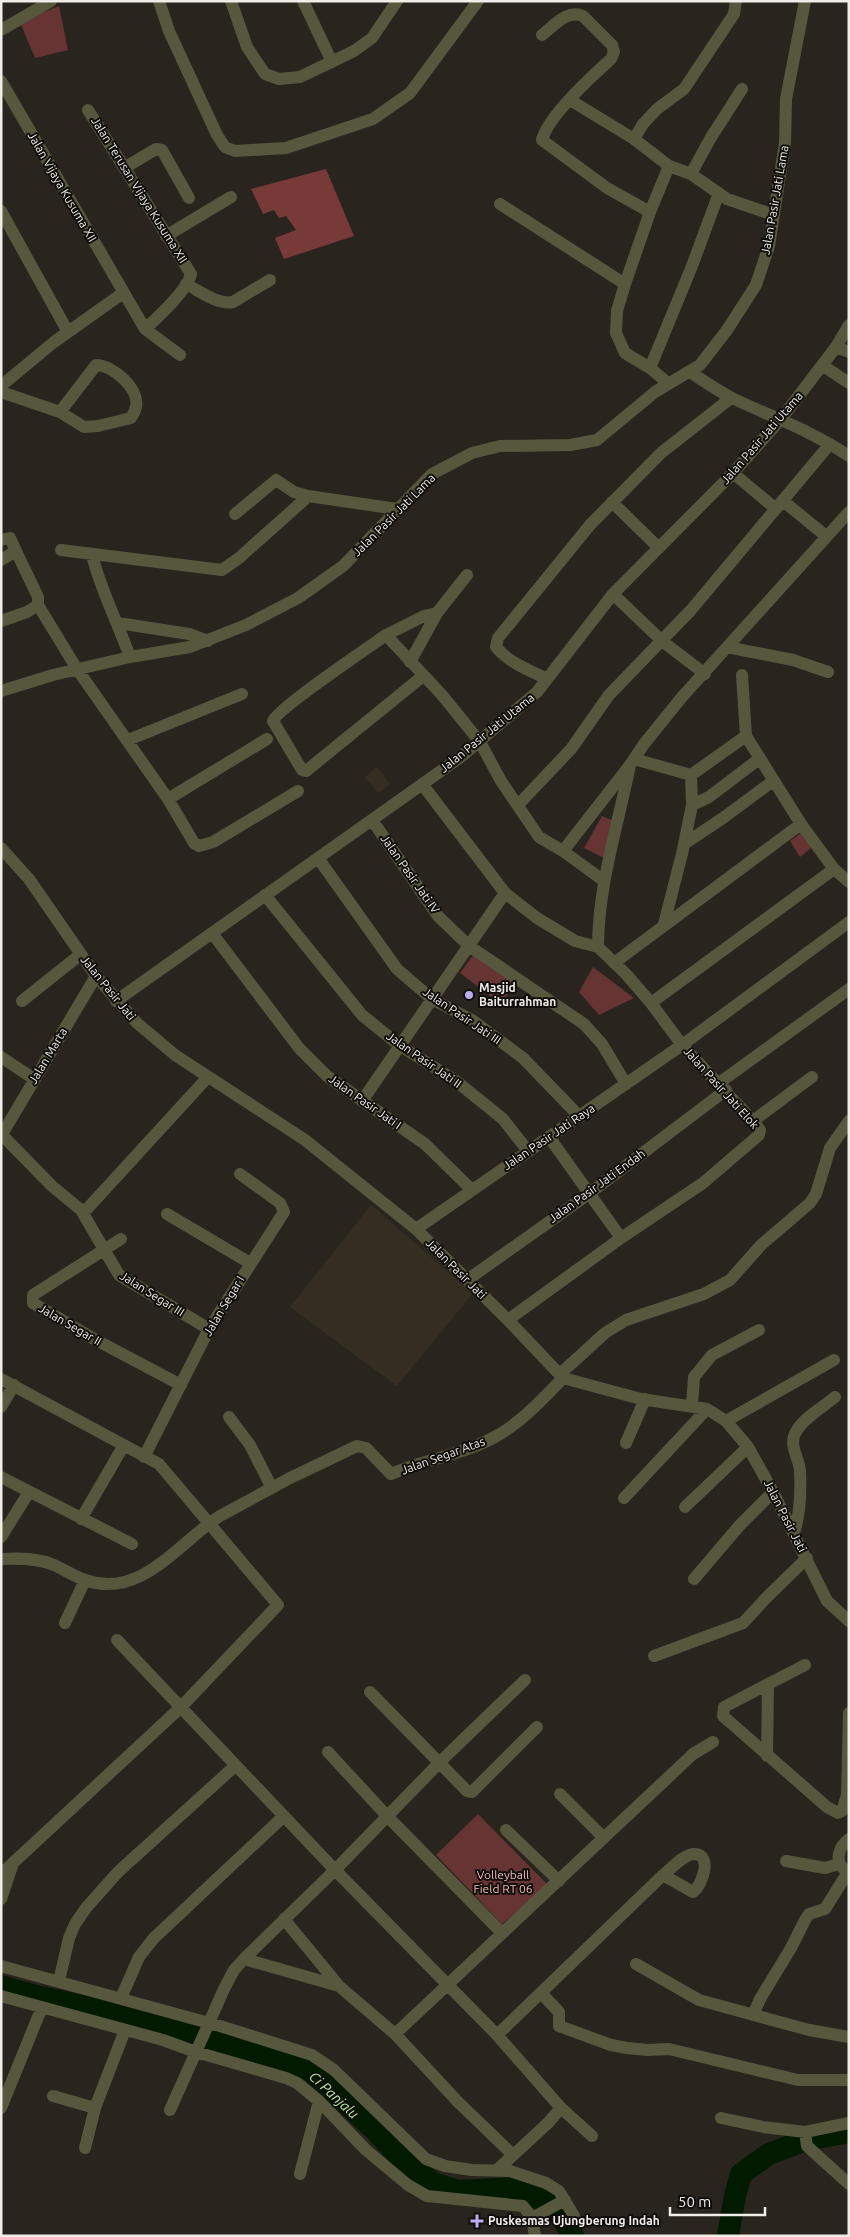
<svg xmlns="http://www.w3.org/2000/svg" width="850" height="2237" viewBox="0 0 850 2237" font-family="Ubuntu,sans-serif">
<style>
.built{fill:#352d21}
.green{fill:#663432}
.forest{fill:#783a38}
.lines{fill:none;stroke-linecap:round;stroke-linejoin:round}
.river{stroke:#021b00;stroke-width:22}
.street{stroke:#57573e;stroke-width:12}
.poi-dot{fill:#bea9f5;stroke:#100e0b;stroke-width:2}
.labels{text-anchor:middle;stroke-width:4;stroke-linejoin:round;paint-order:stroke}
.street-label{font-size:12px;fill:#f0ede9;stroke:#100e0b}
.poi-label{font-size:12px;font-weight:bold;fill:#f0ede9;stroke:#100e0b;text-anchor:start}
.park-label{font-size:12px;fill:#f6b9b6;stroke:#100e0b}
.water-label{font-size:14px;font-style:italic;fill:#b8f1a4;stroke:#100e0b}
</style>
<rect width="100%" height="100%" fill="#29251e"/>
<path class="built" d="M 377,767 L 390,784 L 378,793 L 365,777 Z
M 371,1205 L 473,1293 L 397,1386 L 290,1307 Z"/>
<path class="green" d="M 59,6 L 68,50 L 35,58 L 20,22 Z
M 602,816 L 617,822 L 604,858 L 584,848 Z
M 801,833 L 811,848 L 800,857 L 790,841 Z
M 474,954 L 515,984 L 501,1004 L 460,973 Z
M 593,967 L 634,998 L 599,1015 L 579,992 Z
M 478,1814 L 548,1885 L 502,1924 L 436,1855 Z"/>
<path class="forest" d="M 326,169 L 354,236 L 284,259 L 275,238 L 296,230 L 286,216 L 279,218 L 274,210 L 263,214 L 251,189 Z"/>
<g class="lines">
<path class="river" d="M 1,1986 L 36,1996 L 107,2011 L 180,2031 L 310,2070 L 377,2132 L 401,2158 L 433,2183 L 458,2191 L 513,2188 L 548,2202 L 561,2216 L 573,2236
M 728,2236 L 735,2196 L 741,2174 L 769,2154 L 806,2140 L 849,2132"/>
<path class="street" d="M 159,1 L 169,31 L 217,135 L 225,147 L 235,151 L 286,148 L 373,119 L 410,93 L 478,1
M 231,1 L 247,47 L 265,74 L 279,79 L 300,77 L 354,51 L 372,38 L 397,1
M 303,1 L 332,62
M 1,30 L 51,1
M 542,35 C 554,26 567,9 583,16 L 612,45 L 614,52 L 611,59 C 592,76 548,116 542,140 L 607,188 L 650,212
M 1,81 L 145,329 C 158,317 187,291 191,274 L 88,110
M 570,100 L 634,139 L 669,166 L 691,174 L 727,199 L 774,215
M 634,139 L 643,124 L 657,109 L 684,89 L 734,14 L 736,1
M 124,168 L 156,149 L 162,150 L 189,198
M 691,174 L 710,139 L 742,89
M 500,204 L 625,284
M 1,211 L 68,332
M 166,236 L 231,197
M 186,284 C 200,291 217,305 233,302 L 270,280
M 145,329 L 180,355
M 836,347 L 849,352
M 822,365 L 849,383
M 650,368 L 692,266 L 719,193
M 690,372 C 704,381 718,391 732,398 C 772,417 812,431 849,456
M 669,384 L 650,368 L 625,353 L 616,333 L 617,311 L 625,284 L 650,212 L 669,166
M 1,386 L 54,342 L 123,293
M 1,392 L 60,412 L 84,427 L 98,426 L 131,418 C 133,415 135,411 136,407 C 140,389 113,365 96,365 L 60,412
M 733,473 L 776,509
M 783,501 L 826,536
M 612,502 L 659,548
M 235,514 L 276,480 L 294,492 L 308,496 L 397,509
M 1,540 L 10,538 L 16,551
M 61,550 L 222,570 L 239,558 L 304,500
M 92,555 C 101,591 118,623 130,657
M 1,560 L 16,551 L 38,597 L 38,605 L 77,669 L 168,799 L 194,843 L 199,846 L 213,842 L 298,791
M 613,594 L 662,641 L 705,674
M 1,621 L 27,612 L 38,605
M 118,623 L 189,634 L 208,641
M 386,635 L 424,616 L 437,613
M 727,647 L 793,660 L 828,672
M 410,662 L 437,613 L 467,575
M 423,676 L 306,771 L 302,770 L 273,721 C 277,709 369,647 386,635 L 442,695 L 480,742 L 501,781 L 539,837 L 563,851 L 604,881
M 547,679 C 529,670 509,663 496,647 L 498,638 L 590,525 L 661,453 L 731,398
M 1,691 L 53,675 L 130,657 L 190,647 L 246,625 L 298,598 L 343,566 L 432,474 L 472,453 L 500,446 L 570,445 L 597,440 L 655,392 L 700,365 L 727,330 L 756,285 L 769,246 L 785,143 L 786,99 L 805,1
M 746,736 L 801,824 L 834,869
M 128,740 L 242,694
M 634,759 L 691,775 L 746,736 L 742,675
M 691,775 L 692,805
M 422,784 L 505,893 L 537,918 L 575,941 L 598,947
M 168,799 L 267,739
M 518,805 L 571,749 L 609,695 L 691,610 L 830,444
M 372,820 L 438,916 L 469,946 L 584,1024 L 602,1044 L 626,1084
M 684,844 L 723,818 L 773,781
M 1,848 L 29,879 L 96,976 L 137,1023 L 175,1055 L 305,1140 L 416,1229 L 508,1320 L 563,1378 L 641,1399 L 707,1409 L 726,1421 L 748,1447 L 773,1492 L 827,1601 L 849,1621
M 563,851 L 630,765 L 644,744 L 682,697 L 849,512
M 318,858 L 397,969 L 432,999 L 472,1020 L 523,1058 L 580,1117
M 265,895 L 362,1015 L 399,1045 L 456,1081 L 503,1119 L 528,1151
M 664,924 L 682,854 L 692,805 L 709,797 L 759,759
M 212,933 L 299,1048 L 327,1076 L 425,1144 L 472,1190
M 614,963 L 801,824
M 22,1001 L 81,954
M 116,1001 L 462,756 L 537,692 L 613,594 L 733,473 L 781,419 L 836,347 L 849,325
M 651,1003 L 834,869 L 849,882
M 1,1057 L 34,1079
M 719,1083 L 849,989
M 362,1101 L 505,893
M 753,1121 L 812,1077
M 2,1135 L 52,1186 L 81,1210 L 119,1275 L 209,1329
M 1,1136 L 96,976
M 549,1137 L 621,1238
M 81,1210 L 87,1209 L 208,1077
M 167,1214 L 250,1263
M 416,1229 L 682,1045 L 849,922
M 121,1239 L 33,1295 L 33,1303 L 94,1339 L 181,1385
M 467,1280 L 590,1193 L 726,1090
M 508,1320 L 621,1238 L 703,1183 L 759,1135 L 760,1130 L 753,1121 L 682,1045 L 651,1003 L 626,974 L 598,947 C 598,886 618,825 630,765
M 560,1374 L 605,1333 L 626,1320 L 704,1294 L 730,1280 L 761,1245 L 810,1203 L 816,1194 L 830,1148 L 849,1121
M 1,1379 L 159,1464 L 278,1605 L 180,1708 L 1,1874
M 692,1406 L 694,1377 L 712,1355 L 759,1330
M 1,1407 L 14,1385
M 229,1417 L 250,1445 L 272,1488
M 726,1421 L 834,1360
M 626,1443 L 645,1399
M 144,1457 L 209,1329 L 284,1212 L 280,1203 L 240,1174
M 1,1477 L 132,1544
M 624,1498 L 707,1409
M 685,1507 L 748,1447
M 81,1519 L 124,1445
M 794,1533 C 800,1514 801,1490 800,1471 C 799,1456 787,1445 797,1430 C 805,1417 823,1407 835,1397
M 1,1537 L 29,1492
M 1,1559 C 19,1558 37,1558 54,1565 C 65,1570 74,1576 85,1580 C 141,1600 179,1542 220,1516 L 290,1478 L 357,1446 L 366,1448 L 391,1474 C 426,1459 467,1454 500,1434 C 522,1421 545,1397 563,1378
M 694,1579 L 739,1526 L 773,1492
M 65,1623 L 85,1580
M 117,1640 L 335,1870 L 497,2035 L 561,2108 L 548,2123 L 497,2170
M 654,1656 L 743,1623 L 766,1598 L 807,1558
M 805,1665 L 724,1707 L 723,1716 L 827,1807 L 838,1813 L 842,1811 L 847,1795 L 849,1713
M 370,1692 L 467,1791 L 472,1792 L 537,1727
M 328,1752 L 388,1817 L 502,1933
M 767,1756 L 768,1684
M 560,1794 L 603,1837
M 506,1830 L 559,1881
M 786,1861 L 825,1868 L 839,1864
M 844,1869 C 834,1860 839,1847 849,1839
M 1,1899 L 12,1866
M 284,1919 L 339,1986 L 395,2034
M 244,1959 L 339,1986
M 636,1964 L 699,2000 L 809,2030 L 849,2037
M 1,1966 L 220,2026 L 312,2055 L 334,2070 L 426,2159 L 445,2166 L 472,2170 L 510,2171 L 546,2183 L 559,2191 L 574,2216
M 59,1981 L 69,1938 L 75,1924 L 86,1908 L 118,1872 L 235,1766
M 541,1993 L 559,2012 L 559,2026 L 611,2045 L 627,2048 L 648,2050 L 669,2049 L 798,2080 L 849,2080
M 1,1996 L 163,2040 L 196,2052 L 170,2110
M 121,1998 L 139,1957 L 154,1938 L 284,1816
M 753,2015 L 760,1999 L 791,1948 L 805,1920 L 809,1914 L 825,1909 L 848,1872
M 497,2035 L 663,1875 C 671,1869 685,1853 695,1854 C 713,1855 702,1886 693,1892 L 663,1875
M 53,2096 L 95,2108
M 319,2101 L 366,2150 L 408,2185 L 427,2196 L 523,2206 L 532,2218 L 535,2236
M 1,2108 L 42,2007
M 561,2108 L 592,2136
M 721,2118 L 763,2127 L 805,2132 L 849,2123
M 805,2132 L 807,2146 L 849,2184
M 85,2148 L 95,2108 L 125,2030
M 513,2155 L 458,2102 L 395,2034 L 693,1754 L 713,1742
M 300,2174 L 319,2101 L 297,2083 L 286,2078 L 196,2052 L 224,1989 L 234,1970 L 244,1959 L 335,1870 L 443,1759 L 525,1680
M 532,2218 L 565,2200"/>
</g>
<g class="poi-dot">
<circle cx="469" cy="995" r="5"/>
<path d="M474.5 2213.5h5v5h5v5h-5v5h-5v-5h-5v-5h5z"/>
</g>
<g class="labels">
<g class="street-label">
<text transform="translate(62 187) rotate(60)" y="4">Jalan Vijaya Kusuma XII</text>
<text transform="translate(139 190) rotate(58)" y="4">Jalan Terusan Vijaya Kusuma XII</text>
<text transform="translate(775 200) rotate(-80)" y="4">Jalan Pasir Jati Lama</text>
<text transform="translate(762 438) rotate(-49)" y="4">Jalan Pasir Jati Utama</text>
<text transform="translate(394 515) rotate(-45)" y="4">Jalan Pasir Jati Lama</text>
<text transform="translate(487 733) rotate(-39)" y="4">Jalan Pasir Jati Utama</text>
<text transform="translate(410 874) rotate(55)" y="4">Jalan Pasir Jati IV</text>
<text transform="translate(108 988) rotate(51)" y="4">Jalan Pasir Jati</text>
<text transform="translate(462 1016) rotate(34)" y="4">Jalan Pasir Jati III</text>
<text transform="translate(48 1056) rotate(-59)" y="4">Jalan Marta</text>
<text transform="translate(424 1060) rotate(35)" y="4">Jalan Pasir Jati II</text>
<text transform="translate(721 1088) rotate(48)" y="4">Jalan Pasir Jati Elok</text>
<text transform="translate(365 1102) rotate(35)" y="4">Jalan Pasir Jati I</text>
<text transform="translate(549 1137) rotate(-34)" y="4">Jalan Pasir Jati Raya</text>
<text transform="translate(597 1186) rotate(-36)" y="4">Jalan Pasir Jati Endah</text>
<text transform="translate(456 1269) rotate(45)" y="4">Jalan Pasir Jati</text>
<text transform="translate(152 1294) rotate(32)" y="4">Jalan Segar III</text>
<text transform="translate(224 1306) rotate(-59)" y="4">Jalan Segar I</text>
<text transform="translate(70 1325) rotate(30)" y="4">Jalan Segar II</text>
<text transform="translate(443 1456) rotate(-20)" y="4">Jalan Segar Atas</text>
<text transform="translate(785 1516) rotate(63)" y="4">Jalan Pasir Jati</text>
</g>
<g class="poi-label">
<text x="479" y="992">Masjid<tspan x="479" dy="14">Baiturrahman</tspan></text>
<text x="488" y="2225">Puskesmas Ujungberung Indah</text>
</g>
<g class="park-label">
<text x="503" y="1879">Volleyball<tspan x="503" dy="14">Field RT 06</tspan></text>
</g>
<g class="water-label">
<text transform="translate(334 2095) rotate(43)" y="5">Ci Panjalu</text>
</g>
</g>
<rect width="850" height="2237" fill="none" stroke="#f0ede9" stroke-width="5"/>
<path d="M670 2207v8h95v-8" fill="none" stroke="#f0ede9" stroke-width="2.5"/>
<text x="678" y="2207" font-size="15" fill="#f0ede9" stroke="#100e0b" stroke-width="4" paint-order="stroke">50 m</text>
</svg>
